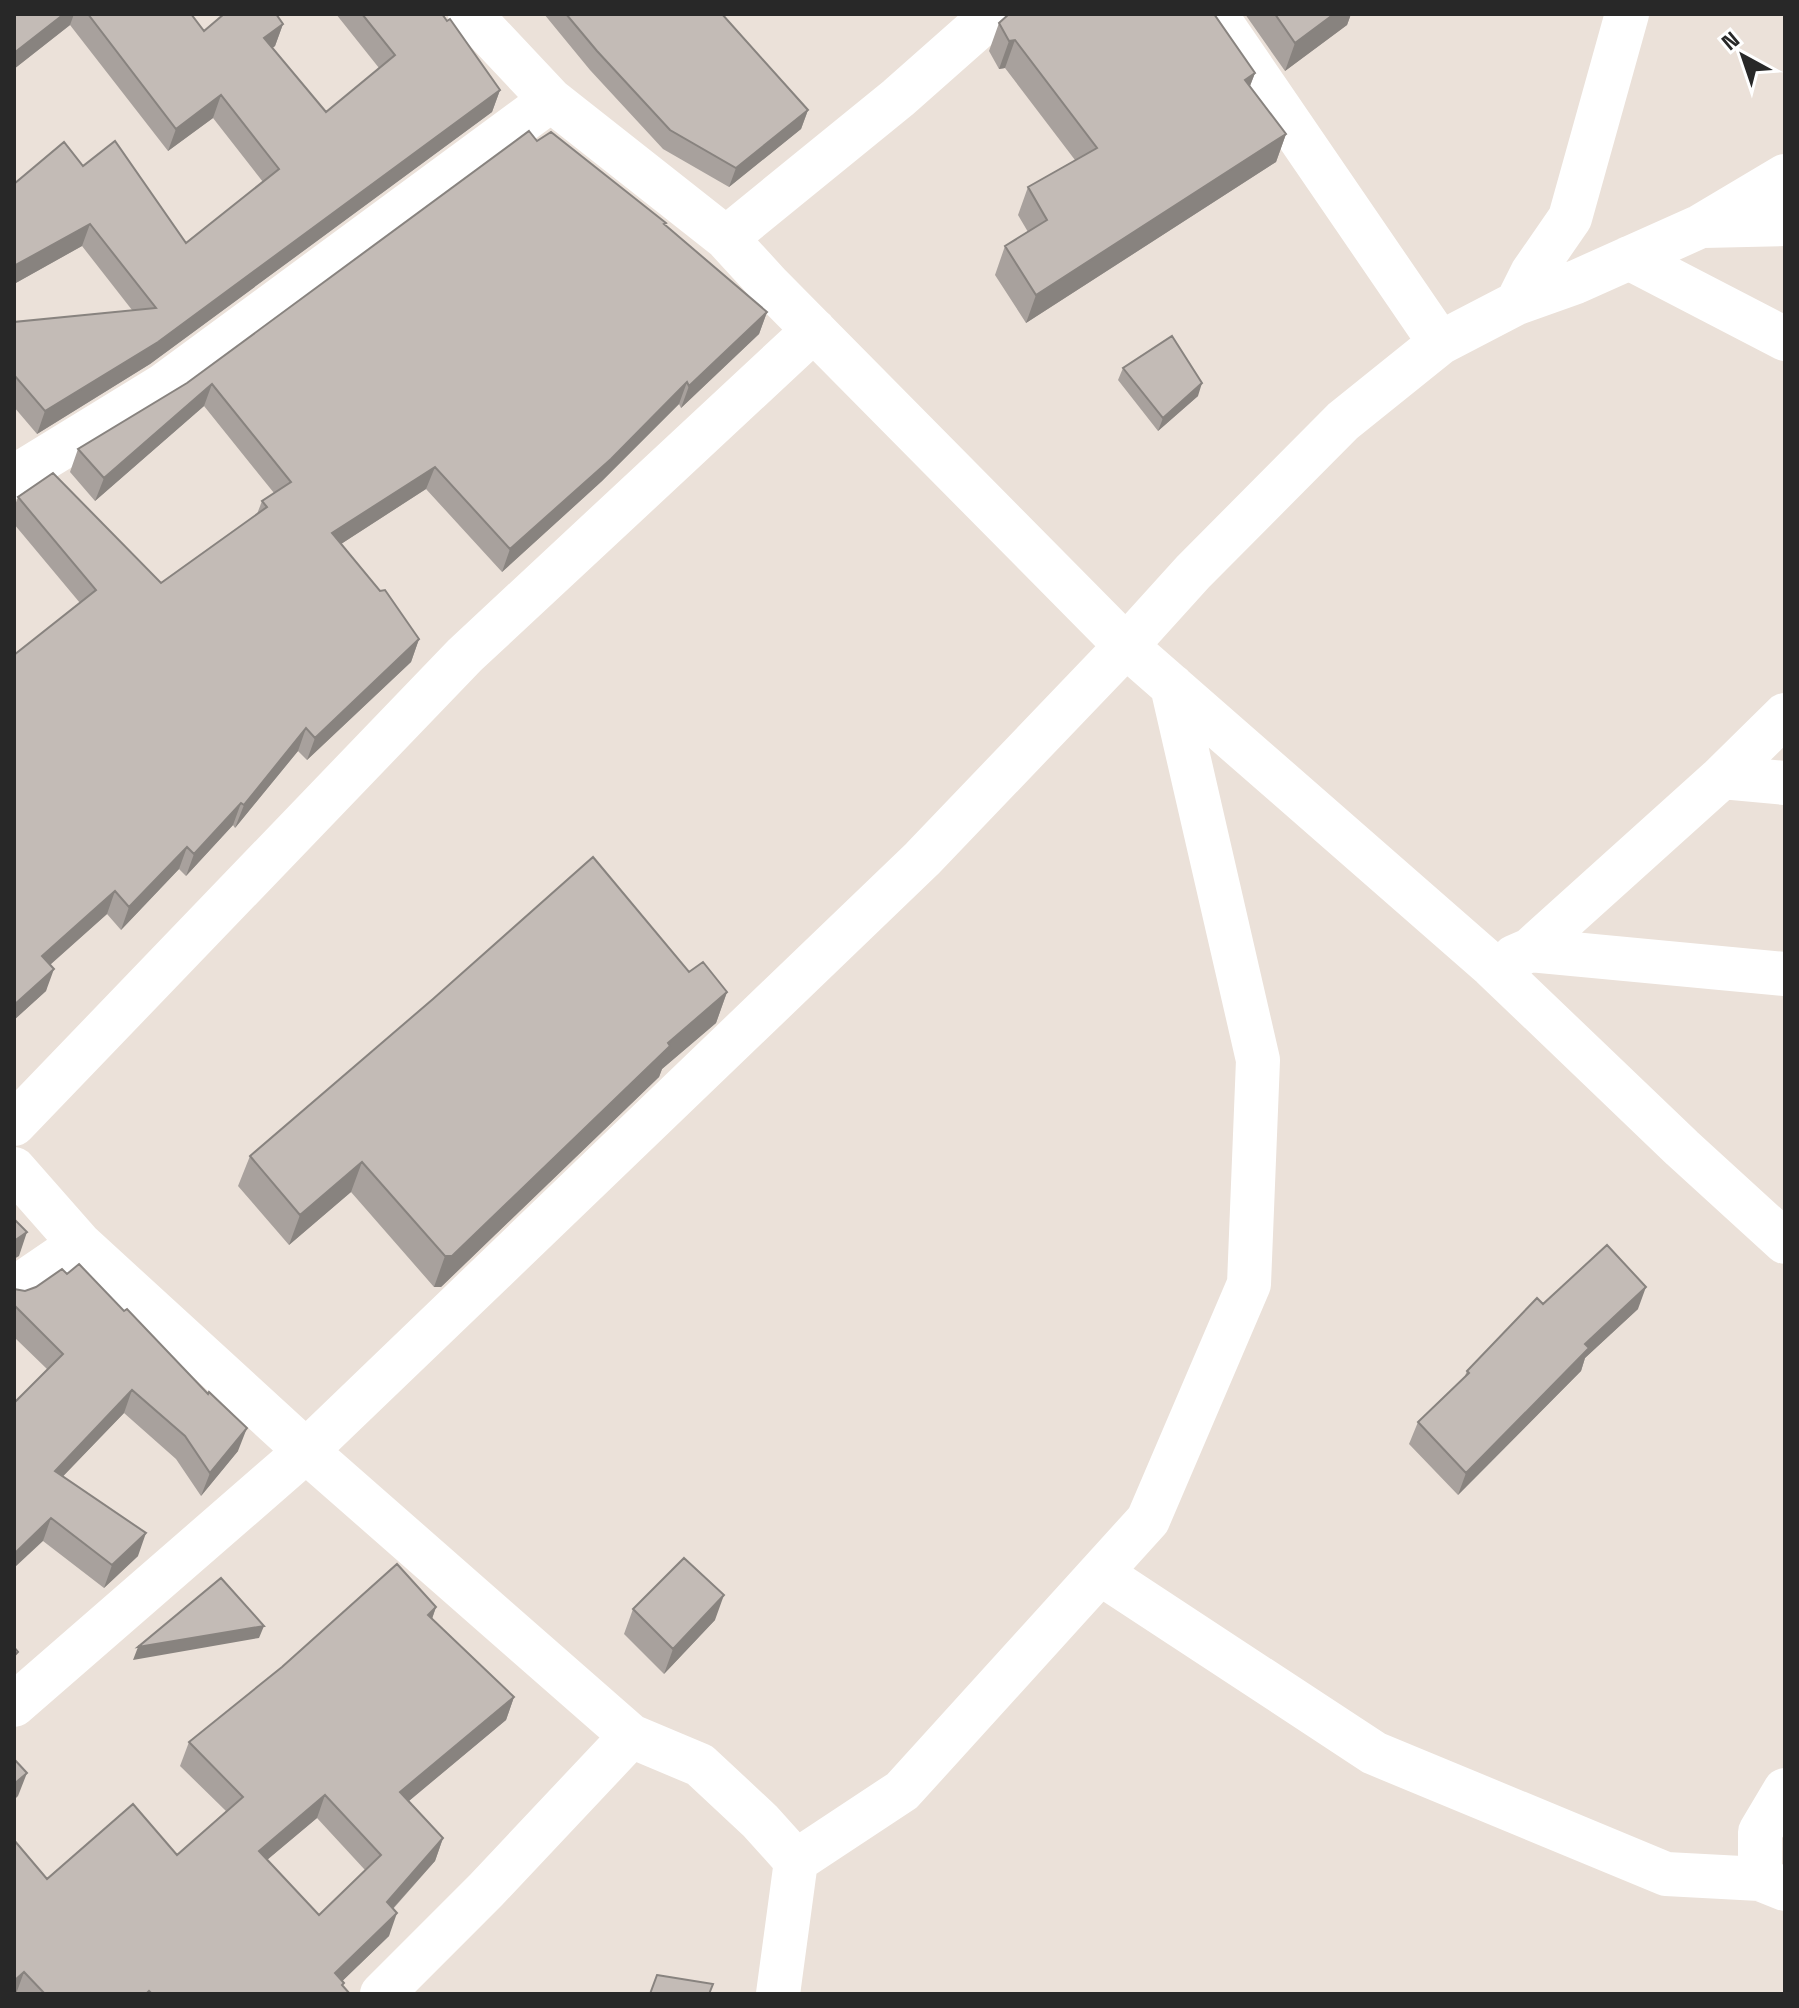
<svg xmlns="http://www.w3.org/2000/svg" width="1799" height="2008" viewBox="0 0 1799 2008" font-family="'Space Grotesk',sans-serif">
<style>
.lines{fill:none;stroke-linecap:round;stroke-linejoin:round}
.minor{stroke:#fff;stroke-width:44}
.wall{fill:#a8a19d;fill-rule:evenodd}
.shaded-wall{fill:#88837f}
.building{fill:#c3bbb6;stroke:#88837f;stroke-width:2;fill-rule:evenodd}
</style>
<rect width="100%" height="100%" fill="#ebe1d9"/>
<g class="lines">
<path class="minor" d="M 470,14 L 551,100 L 726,238 L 770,286 L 1126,646 L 1492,966 L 1682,1148 L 1785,1242
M 1215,14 L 1440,343
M 1703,226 L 1785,224
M 726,238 L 898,98 L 993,14
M 1629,258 L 1785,339
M 1517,303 L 1532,273 L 1570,218 L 1627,14
M 14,477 L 164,385 L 551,100
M 1722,777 L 1785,783
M 1530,950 L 1722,777 L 1785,715
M 1514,957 L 1530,950 L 1785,974
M 14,1124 L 465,655 L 814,330
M 14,1169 L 80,1244 L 306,1451 L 631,1736
M 14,1289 L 80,1244
M 1100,1573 L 1374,1753 L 1666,1874 L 1760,1879
M 14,1705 L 306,1451 L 922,859 L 1126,646 L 1193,572 L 1343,421 L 1440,343 L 1517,303 L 1576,282 L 1701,226 L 1785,176
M 1785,1790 L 1760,1832 L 1760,1879 L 1785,1889
M 382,1994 L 486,1890 L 631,1736 L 700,1765 L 760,1821 L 796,1861
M 778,1994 L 796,1861 L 902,1791 L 1148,1520 L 1249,1284 L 1258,1060 L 1172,686"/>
</g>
<path class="wall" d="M 14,14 L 191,14 L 204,31 L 283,24 L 275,46 L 272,48 L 326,112 L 379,68 L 336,14 L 442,14 L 500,90 L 492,112 L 150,364 L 37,434 L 14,407 L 14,322 L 132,310 L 82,246 L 14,284 L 14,184 L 83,166 L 186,243 L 263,182 L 213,118 L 168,151 L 70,25 L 14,69 Z
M 544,14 L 722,14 L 808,110 L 801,129 L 729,187 L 663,149 L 590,70 Z
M 1245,14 L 1351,14 L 1347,25 L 1285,71 Z
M 999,23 L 1255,73 L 1250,86 L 1286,134 L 1276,162 L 1026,323 L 995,275 L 1005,246 L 1028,232 L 1018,215 L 1028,187 L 1075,160 L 1005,68 L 999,69 L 989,51 Z
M 537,141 L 665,225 L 767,312 L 759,334 L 681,408 L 679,404 L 602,481 L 502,572 L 426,489 L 341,544 L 419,639 L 411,662 L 307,760 L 298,751 L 235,828 L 233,825 L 186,876 L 179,869 L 121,930 L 107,914 L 50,965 L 46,991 L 14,1020 L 14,655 L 80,603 L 14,524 L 14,508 L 18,497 L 161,583 L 257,514 L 262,501 L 274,493 L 204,406 L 95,501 L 70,472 L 78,449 L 187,383 Z
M 1123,368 L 1198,396 L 1158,431 L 1118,380 Z
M 689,972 L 727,992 L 716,1023 L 662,1069 L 659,1077 L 441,1287 L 434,1287 L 351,1192 L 289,1245 L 238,1186 L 250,1156 Z
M 14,1289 L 238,1451 L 201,1496 L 176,1459 L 124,1413 L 63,1476 L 138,1556 L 104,1588 L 43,1541 L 48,1370 L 14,1337 Z
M 1543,1304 L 1638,1309 L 1585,1358 L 1581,1371 L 1458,1495 L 1409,1444 L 1418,1422 L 1464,1378 L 1467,1371 Z
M 436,1607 L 432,1619 L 514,1697 L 506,1720 L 409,1801 L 443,1838 L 435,1861 L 393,1909 L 389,1936 L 342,1981 L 343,1986 L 350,1994 L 14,1994 L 47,1879 L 177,1855 L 226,1811 L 180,1766 L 189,1742 ZM 317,1818 L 365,1870 L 319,1915 L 267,1860 Z
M 633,1609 L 715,1620 L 664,1674 L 624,1634 Z"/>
<path class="shaded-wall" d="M 64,14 L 74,14 L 70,25 L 14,69 L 14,53 Z
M 1334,14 L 1351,14 L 1347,25 L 1285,71 L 1295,43 Z
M 283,24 L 275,46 L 256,61 L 264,38 Z
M 1015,40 L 1005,68 L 999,69 L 1009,41 Z
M 1255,73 L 1244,101 L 1245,80 Z
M 500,90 L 492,112 L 150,364 L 37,434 L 45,411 Z
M 221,95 L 213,118 L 168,151 L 176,129 Z
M 808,110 L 801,129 L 729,187 L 736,168 Z
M 1286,134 L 1276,162 L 1026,323 L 1036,295 Z
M 90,224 L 82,246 L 14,284 L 14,266 Z
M 767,312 L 759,334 L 681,408 L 689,386 Z
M 687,382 L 679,404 L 602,481 L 502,572 L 510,549 Z
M 1202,383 L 1198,396 L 1158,431 L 1163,418 Z
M 212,384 L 204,406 L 95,501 L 104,478 Z
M 435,467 L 426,489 L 324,555 L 332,533 Z
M 419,639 L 411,662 L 307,760 L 315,738 Z
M 306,728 L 298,751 L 235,828 L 244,805 Z
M 241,803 L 233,825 L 186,876 L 194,854 Z
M 187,847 L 179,869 L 121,930 L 129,907 Z
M 115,891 L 107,914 L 34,979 L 42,956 Z
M 54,969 L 46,991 L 14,1020 L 14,1005 Z
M 727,992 L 716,1023 L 662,1069 L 659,1077 L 441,1287 L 434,1287 L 445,1256 L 668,1043 Z
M 362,1162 L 351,1192 L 289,1245 L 300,1215 Z
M 27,1232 L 19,1256 L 14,1259 L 14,1241 Z
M 1646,1287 L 1638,1309 L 1585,1358 L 1581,1371 L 1458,1495 L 1466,1473 L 1585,1344 Z
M 132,1390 L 124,1413 L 46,1494 L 55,1471 Z
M 247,1428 L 238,1451 L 201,1496 L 210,1473 Z
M 51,1518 L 43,1541 L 14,1568 L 14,1554 Z
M 146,1533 L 138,1556 L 104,1588 L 112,1565 Z
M 724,1595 L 715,1620 L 664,1674 L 673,1649 Z
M 436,1607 L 428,1630 L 428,1615 Z
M 264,1626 L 259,1638 L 133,1660 L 138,1647 Z
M 514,1697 L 506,1720 L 392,1815 L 400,1792 Z
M 27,1773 L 18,1796 L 14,1800 L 14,1784 Z
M 325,1795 L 317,1818 L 250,1874 L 259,1851 Z
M 443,1838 L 435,1861 L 378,1925 L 387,1902 Z
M 397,1913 L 389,1936 L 329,1994 L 335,1973 Z
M 24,1972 L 16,1994 L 14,1994 L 14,1981 Z"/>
<path class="building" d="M 14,14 L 64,14 L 14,53 Z
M 88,14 L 191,14 L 204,31 L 224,14 L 276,14 L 283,24 L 264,38 L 326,112 L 395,55 L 362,14 L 442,14 L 447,21 L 450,19 L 500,90 L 158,342 L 45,411 L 14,375 L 14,322 L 156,308 L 90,224 L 14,266 L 14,184 L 64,142 L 83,166 L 115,141 L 186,243 L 279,169 L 221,95 L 176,129 Z
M 566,14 L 722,14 L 808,110 L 736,168 L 670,130 L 597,51 Z
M 1009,14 L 1214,14 L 1255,73 L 1245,80 L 1286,134 L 1036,295 L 1005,246 L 1047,220 L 1028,187 L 1097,148 L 1015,40 L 1009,41 L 999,23 Z
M 1275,14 L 1334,14 L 1295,43 Z
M 529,131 L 537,141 L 551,132 L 666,223 L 664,224 L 767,312 L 689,386 L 687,382 L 611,459 L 510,549 L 435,467 L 332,533 L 380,591 L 385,590 L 419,639 L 315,738 L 306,728 L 244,805 L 241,803 L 194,854 L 187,847 L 129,907 L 115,891 L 42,956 L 54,969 L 14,1005 L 14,655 L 96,590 L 18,497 L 53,473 L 161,583 L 267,507 L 262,501 L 291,482 L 212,384 L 104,478 L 78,449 L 187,383 Z
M 1172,336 L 1202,383 L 1163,418 L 1123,368 Z
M 593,857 L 689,972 L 703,962 L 727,992 L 668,1043 L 670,1046 L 452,1256 L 445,1256 L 362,1162 L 300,1215 L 250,1156 L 433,999 Z
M 14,1219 L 27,1232 L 14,1241 Z
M 1607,1245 L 1646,1287 L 1585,1344 L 1589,1348 L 1466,1473 L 1418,1422 L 1469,1373 L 1467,1371 L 1537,1298 L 1543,1304 Z
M 79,1264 L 124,1311 L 127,1309 L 208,1394 L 209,1392 L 247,1428 L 210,1473 L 185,1436 L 132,1390 L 55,1471 L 146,1533 L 112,1565 L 51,1518 L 14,1554 L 14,1403 L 63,1354 L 14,1305 L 14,1289 L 25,1291 L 36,1287 L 62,1269 L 67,1274 Z
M 684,1558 L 724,1595 L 673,1649 L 633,1609 Z
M 397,1564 L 436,1607 L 428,1615 L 514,1697 L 400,1792 L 443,1838 L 387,1902 L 397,1913 L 335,1973 L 344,1983 L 342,1985 L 350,1994 L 152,1994 L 149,1991 L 146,1994 L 45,1994 L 24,1972 L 14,1981 L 14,1840 L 47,1879 L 133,1804 L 177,1855 L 243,1797 L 189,1742 L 282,1667 ZM 325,1795 L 381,1855 L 319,1915 L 259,1851 Z
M 221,1578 L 264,1626 L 138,1647 Z
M 14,1647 L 18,1652 L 14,1656 Z
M 14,1759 L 27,1773 L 14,1784 Z
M 657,1975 L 713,1984 L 709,1994 L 650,1994 Z"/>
<rect width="1799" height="2008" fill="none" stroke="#282828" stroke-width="32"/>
<g transform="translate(1743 56) rotate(320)" stroke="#ffffff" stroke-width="6" paint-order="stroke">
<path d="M0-6L14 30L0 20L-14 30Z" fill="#282828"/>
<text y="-12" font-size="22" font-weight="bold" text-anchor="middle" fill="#282828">N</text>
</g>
</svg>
